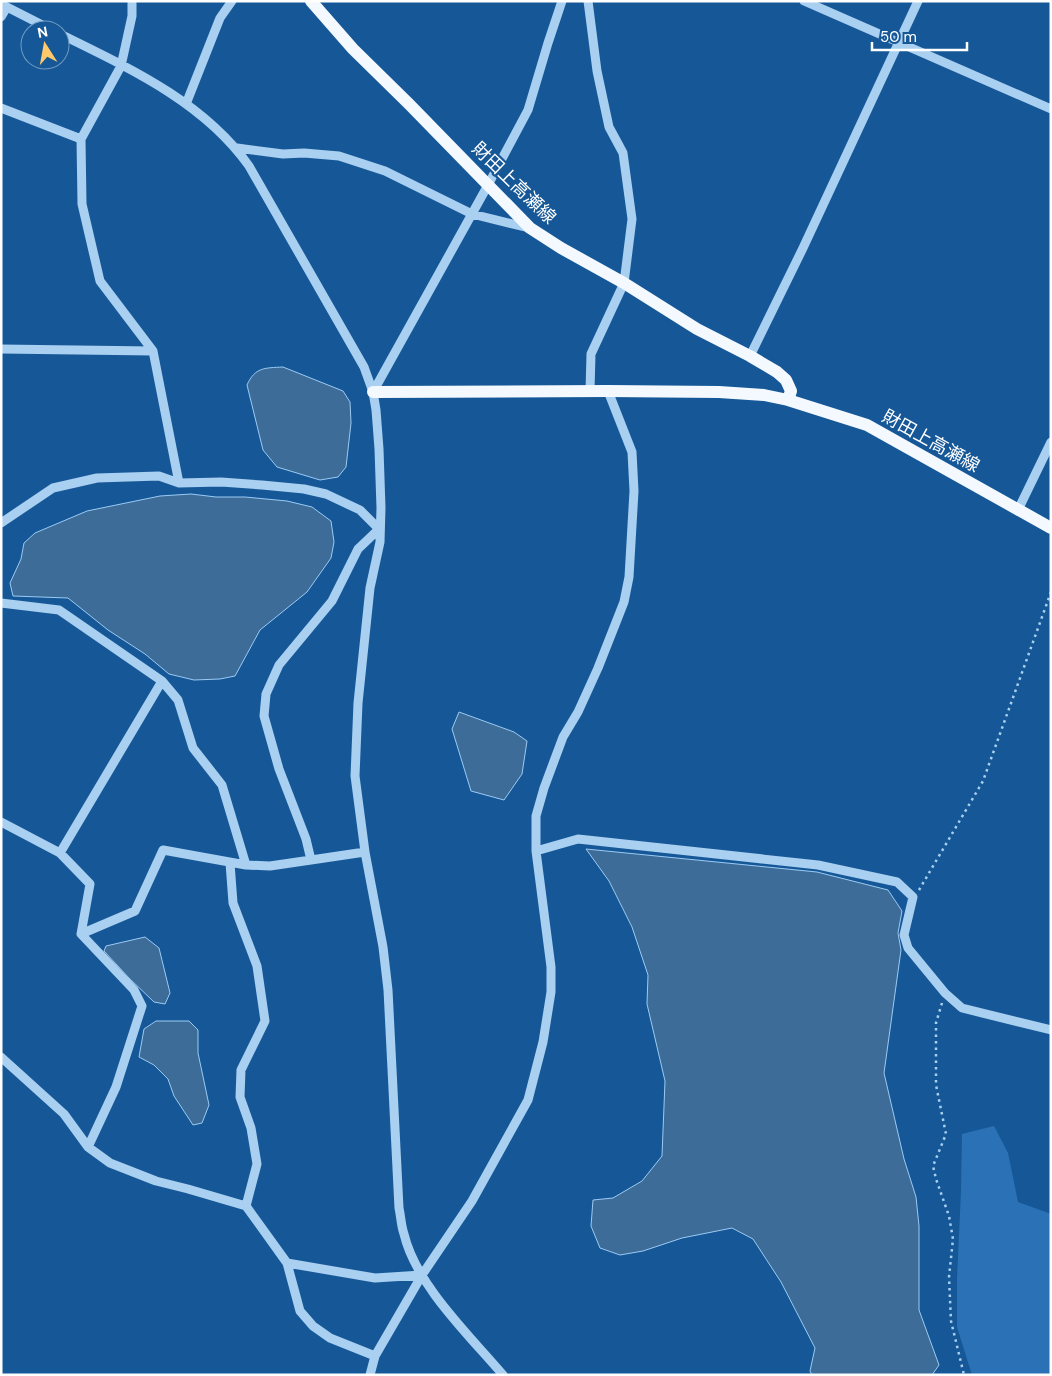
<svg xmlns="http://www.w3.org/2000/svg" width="1052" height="1376" viewBox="0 0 1052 1376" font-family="'DM Sans','Noto Sans JP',sans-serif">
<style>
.green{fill:#2a72b5}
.water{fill:#3d6c99;stroke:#9bcbf4}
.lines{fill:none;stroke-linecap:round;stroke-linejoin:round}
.path{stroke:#a9cff1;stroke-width:2.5;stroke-dasharray:2.5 4;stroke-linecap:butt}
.minor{stroke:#a9cff1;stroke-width:9}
.major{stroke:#f3f9ff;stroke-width:12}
.labels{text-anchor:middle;stroke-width:4.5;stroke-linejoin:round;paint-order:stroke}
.street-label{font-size:18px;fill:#fff;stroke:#165897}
</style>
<rect width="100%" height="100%" fill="#165897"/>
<path class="green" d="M 994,1126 L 1008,1153 L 1018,1202 L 1051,1214 L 1051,1375 L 972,1375 L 957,1327 L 957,1279 L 961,1191 L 962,1134 Z"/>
<path class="water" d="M 283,367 L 343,391 L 350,402 L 351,423 L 346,467 L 338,477 L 320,480 L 277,467 L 263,450 L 247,385 C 255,367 265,368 283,367 Z
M 191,494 L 216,497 L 245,497 L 287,501 L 312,507 L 331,521 L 334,542 L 331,558 L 307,592 L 260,630 L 235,676 L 220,679 L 194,680 L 169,674 L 145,654 L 108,630 L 68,598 L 13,596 L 10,583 L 21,559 L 24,543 L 35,533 L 87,511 L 160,496 Z
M 459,712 L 514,732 L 527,741 L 522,774 L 504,800 L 471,791 L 452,729 Z
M 586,849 L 817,872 L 888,890 L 902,911 L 898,933 L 901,950 L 884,1073 L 904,1159 L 916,1197 L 919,1226 L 919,1310 L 939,1365 L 932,1375 L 812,1375 L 810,1371 L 815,1348 L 781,1282 L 753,1239 L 732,1228 L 682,1238 L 643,1251 L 620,1255 L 600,1248 L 591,1226 L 593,1200 L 613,1198 L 642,1181 L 662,1156 L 665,1081 L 647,1004 L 648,975 L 632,927 L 609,881 Z
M 145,937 L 159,948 L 170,993 L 165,1004 L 154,1002 L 130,979 L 104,951 L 106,946 Z
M 156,1021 L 189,1021 L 198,1030 L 198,1053 L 209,1105 L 202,1123 L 193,1125 L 174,1096 L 168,1079 L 154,1065 L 139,1057 L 144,1029 Z"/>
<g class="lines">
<path class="path" d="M 919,890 L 983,781 L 1051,592
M 942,1003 L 936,1023 L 936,1085 L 946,1134 L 933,1166 L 936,1179 L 949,1216 L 953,1239 L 949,1277 L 951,1321 L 964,1375"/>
<path class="minor" d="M 132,1 L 132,16 L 121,66 L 81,139 L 82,204 L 100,281 L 153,351 L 179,483
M 588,1 L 597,71 L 609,127 L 623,153 L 632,219 L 624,283 L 591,354 L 590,391
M 804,1 L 1051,109
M 1,4 L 52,30
M 1,17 L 7,7
M 60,34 C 129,68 204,102 249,166 L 364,367 L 373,392 L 376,410 L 379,449 L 381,508 L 380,542 L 370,588 L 358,703 L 355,776 L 365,852 L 383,947 L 388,990 L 399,1208 C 401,1217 401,1226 404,1234 C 416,1285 470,1336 503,1375
M 186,104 L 220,18 L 232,1
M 1,108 L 81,139
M 237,148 L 283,154 L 304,153 L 339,156 L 385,171 L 472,214 L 529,228
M 1,349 L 153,351
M 750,356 L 803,248 L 918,1
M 373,392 L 488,185 L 528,110 L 548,43 L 562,1
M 1018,510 L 1051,442
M 1,523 L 53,488 L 97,478 L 159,476 L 179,483 L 221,482 L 262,485 L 304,489 L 326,494 L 360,510 L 379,529 L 358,549 L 332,601 L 279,665 L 266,694 L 264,716 L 279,769 L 306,839 L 311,860 L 270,866 L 246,865 L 163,850 L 135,911 L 81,934
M 1,603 L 59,610 L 162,681 L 178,700 L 193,748 L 222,785 L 246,865
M 1,822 L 60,853 L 90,884 L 81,934 L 134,990 L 142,1006 L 116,1087 L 88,1147
M 536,851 L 578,839 L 818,865 L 897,882 L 913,897 L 904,935 L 908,948 L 945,993 L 962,1008 L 1051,1030
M 60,853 L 162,681
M 311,860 L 365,852
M 230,863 L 233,903 L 257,966 L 265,1021 L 241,1070 L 240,1097 L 251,1128 L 257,1164 L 246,1206
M 1,1057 L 64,1114 L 88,1147 L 110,1163 L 156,1181 L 188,1189 L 246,1206 L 287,1263 L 300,1311 L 313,1326 L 330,1338 L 375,1356
M 287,1263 L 375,1278 L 422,1275
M 370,1375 L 375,1356 L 422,1275 L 472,1201 L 528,1100 L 543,1042 L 551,992 L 551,967 L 536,851 L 536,816 L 544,788 L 563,737 L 578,712 L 598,668 L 624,602 L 629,577 L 634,491 L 632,452 L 608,391"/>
<path class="major" d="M 311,1 L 353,49 L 409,104 L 530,228 L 561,248 L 624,283 L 697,329 L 750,356 L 777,372 L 786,380 L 791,391 L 788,400
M 373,392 L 608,391 L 719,392 L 764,395 L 788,400 L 867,425 L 1051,528"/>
</g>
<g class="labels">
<g class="street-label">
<text transform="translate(514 183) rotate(44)" y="6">財田上高瀬線</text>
<text transform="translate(931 441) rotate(29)" y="6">財田上高瀬線</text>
</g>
</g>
<rect width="1052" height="1376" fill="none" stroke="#ffffff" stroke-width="5"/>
<g transform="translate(45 45) rotate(349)"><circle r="24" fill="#165897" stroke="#739bc1"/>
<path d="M0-4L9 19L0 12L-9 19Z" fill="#ffc869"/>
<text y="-8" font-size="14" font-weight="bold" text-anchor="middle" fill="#ffffff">N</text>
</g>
<path d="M872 42v8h95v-8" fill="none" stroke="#ffffff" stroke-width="2.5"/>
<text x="880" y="42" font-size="15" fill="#ffffff" stroke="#165897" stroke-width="4" paint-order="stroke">50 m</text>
</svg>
